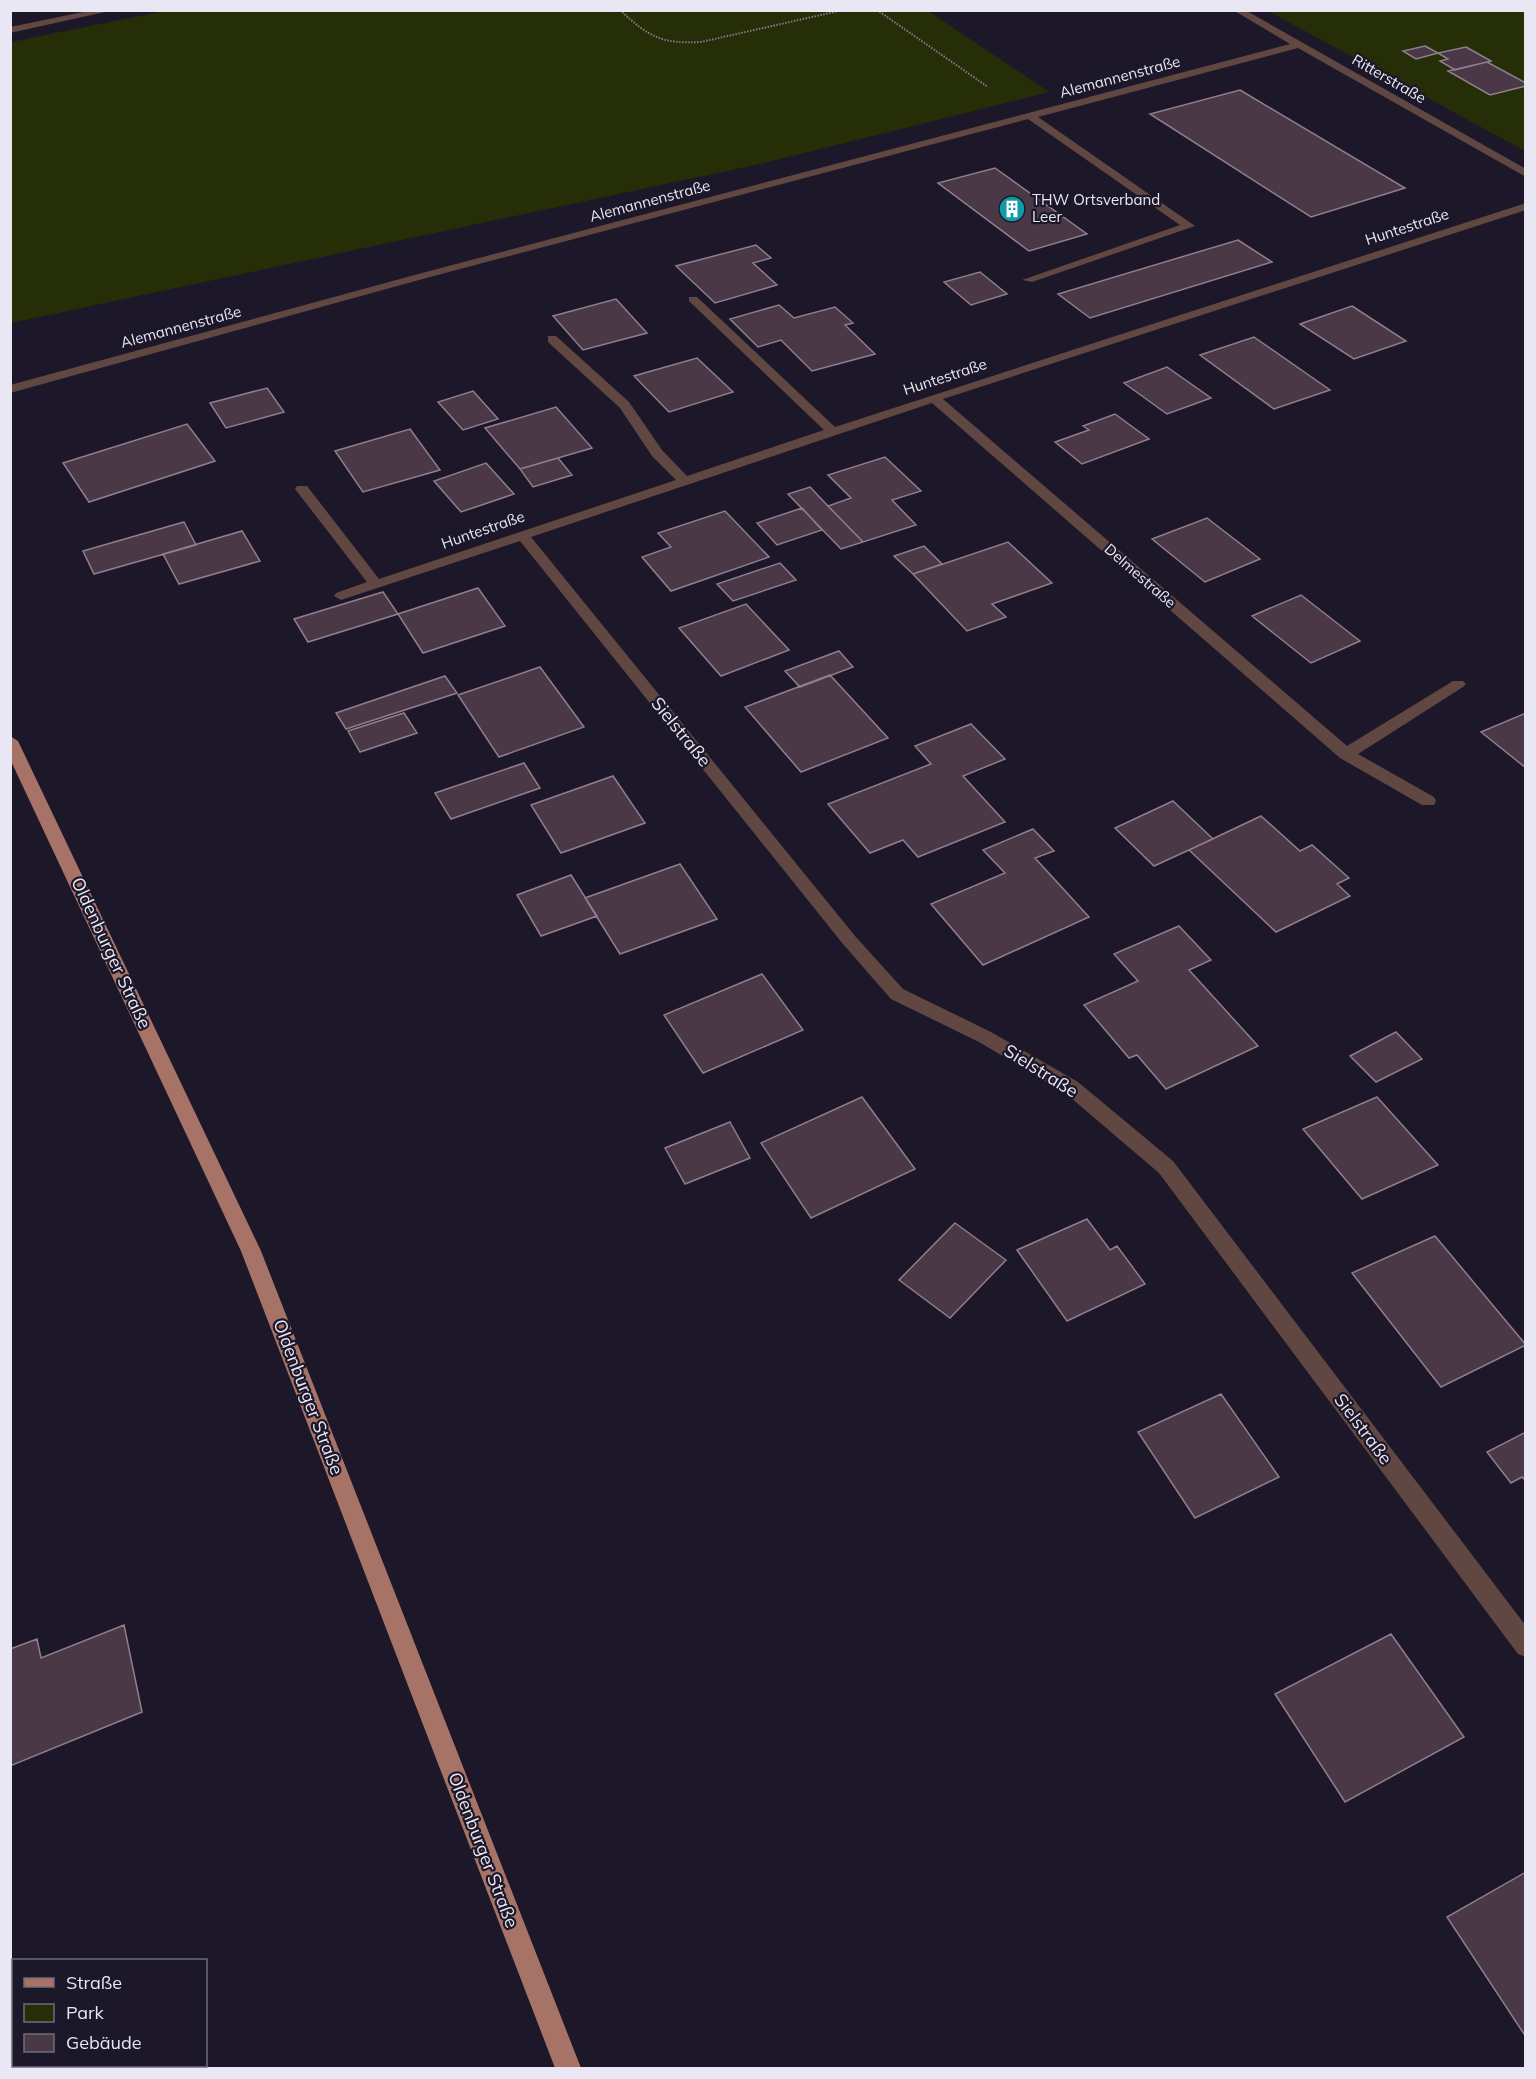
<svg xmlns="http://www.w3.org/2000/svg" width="1536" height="2079" viewBox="0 0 1536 2079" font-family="Mulish,sans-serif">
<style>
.green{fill:#262e07}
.building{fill:#4a3846;stroke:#917d8d;stroke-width:1.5}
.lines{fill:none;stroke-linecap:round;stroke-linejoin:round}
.path{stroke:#7f7c8c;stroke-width:2;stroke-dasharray:1.5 1.5;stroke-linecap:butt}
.minor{fill:#614742;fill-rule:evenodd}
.major{fill:#a87367;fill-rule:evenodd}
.labels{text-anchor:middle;stroke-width:4.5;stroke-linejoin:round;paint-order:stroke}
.far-street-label{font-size:15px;fill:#e9e7f4;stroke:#1c182a}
.far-poi-label{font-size:15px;fill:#e9e7f4;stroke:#1c182a;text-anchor:start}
.street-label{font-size:18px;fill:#e9e7f4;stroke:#1c182a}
</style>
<rect width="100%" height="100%" fill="#1c182a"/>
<path class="green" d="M 164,11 L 928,11 L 1049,92 L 760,164 L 11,323 L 11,42 Z
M 1268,11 L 1525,11 L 1525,151 Z"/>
<path class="building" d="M 1425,46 L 1438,53 L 1416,59 L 1403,51 Z
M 1466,47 L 1491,61 L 1455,70 L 1440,61 L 1448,59 L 1438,53 Z
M 1487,62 L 1526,83 L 1526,86 L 1490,95 L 1448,71 Z
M 1240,90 L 1405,188 L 1311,217 L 1150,114 Z
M 995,168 L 1087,234 L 1029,251 L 938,183 Z
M 1238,240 L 1272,262 L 1090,318 L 1058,294 Z
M 756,245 L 771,258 L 753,263 L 777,285 L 715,303 L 676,266 Z
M 980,272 L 1007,294 L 971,305 L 944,282 Z
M 616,299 L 647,333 L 583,350 L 553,316 Z
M 779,305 L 794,318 L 835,307 L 853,323 L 845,325 L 875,354 L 812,371 L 781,340 L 758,347 L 730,319 Z
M 1352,306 L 1406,341 L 1354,359 L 1300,324 Z
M 1254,337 L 1330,390 L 1274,409 L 1200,355 Z
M 697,358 L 733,392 L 669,412 L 634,376 Z
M 1167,367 L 1211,398 L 1167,414 L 1124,383 Z
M 267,388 L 284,412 L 226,428 L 210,403 Z
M 473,391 L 498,419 L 463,430 L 438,402 Z
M 556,407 L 592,448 L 520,469 L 485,428 Z
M 1115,414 L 1149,439 L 1082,464 L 1055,442 L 1089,430 L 1083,426 Z
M 187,424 L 215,461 L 89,502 L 63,463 Z
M 410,429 L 440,470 L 363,492 L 335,451 Z
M 885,457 L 921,491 L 892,500 L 916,525 L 863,542 L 828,506 L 851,498 L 828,475 Z
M 558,458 L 572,475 L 533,487 L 520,469 Z
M 486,463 L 514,494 L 461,512 L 434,481 Z
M 810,487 L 828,506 L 863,542 L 841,549 L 788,494 Z
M 802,508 L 822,530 L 777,545 L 757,523 Z
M 725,511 L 769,557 L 671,591 L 642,557 L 671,547 L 658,533 Z
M 1207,518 L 1260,559 L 1205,582 L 1152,539 Z
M 184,522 L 196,545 L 94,574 L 83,551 Z
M 242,531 L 260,561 L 179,584 L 163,554 Z
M 1008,542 L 1052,583 L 992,604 L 1006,617 L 967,631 L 913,574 Z
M 924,546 L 942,564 L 913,574 L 894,556 Z
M 780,563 L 796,580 L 733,601 L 717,584 Z
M 478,588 L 505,626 L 423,653 L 398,614 Z
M 383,592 L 398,614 L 308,642 L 294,619 Z
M 1301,595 L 1360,641 L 1311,663 L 1252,616 Z
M 746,604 L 789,650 L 721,676 L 679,628 Z
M 839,651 L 853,667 L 800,687 L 785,671 Z
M 540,667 L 584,727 L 499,757 L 458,695 Z
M 830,675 L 888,738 L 801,772 L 745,707 Z
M 445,676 L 457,693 L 346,729 L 336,713 Z
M 404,713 L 417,733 L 360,752 L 348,731 Z
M 1526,713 L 1526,768 L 1481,732 Z
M 971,724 L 1005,759 L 963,776 L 1005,822 L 918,857 L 903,840 L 870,853 L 828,804 L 931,764 L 915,746 Z
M 524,763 L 540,788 L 451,819 L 435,793 Z
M 613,776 L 645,823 L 561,853 L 531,805 Z
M 1173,801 L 1213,839 L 1154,866 L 1115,828 Z
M 1261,816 L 1300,851 L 1312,845 L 1349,878 L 1337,884 L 1350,896 L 1276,932 L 1189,850 Z
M 1033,829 L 1054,851 L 1035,858 L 1089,917 L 983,965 L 931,904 L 1005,873 L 983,850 Z
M 680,864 L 717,919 L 620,954 L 585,898 Z
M 571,875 L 597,916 L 541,936 L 517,895 Z
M 1179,926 L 1211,960 L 1189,970 L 1258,1046 L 1166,1089 L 1137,1055 L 1129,1058 L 1084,1005 L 1138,981 L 1114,954 Z
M 762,974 L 803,1030 L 703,1073 L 664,1015 Z
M 1396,1032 L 1422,1059 L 1376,1082 L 1350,1056 Z
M 862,1097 L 915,1169 L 811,1218 L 761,1143 Z
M 1377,1097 L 1438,1165 L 1362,1199 L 1303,1129 Z
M 730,1122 L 750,1158 L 685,1184 L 665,1148 Z
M 1087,1219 L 1110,1250 L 1117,1246 L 1145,1284 L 1067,1321 L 1017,1250 Z
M 955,1223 L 1006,1260 L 950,1318 L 899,1280 Z
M 1435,1236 L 1526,1345 L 1441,1387 L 1352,1273 Z
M 1221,1394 L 1279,1477 L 1195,1518 L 1138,1432 Z
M 1526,1432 L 1526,1481 L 1522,1477 L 1511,1483 L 1487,1452 Z
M 124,1625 L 142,1712 L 10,1766 L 10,1649 L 37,1639 L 41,1658 Z
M 1391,1634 L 1464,1737 L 1345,1802 L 1275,1694 Z
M 1526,1872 L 1526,2037 L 1447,1917 Z"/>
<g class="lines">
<path class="path" d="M 620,10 C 649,37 661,44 701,42 L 843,10
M 877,10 L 988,87"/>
<path class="minor" d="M 93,10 L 114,10 L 10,33 L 10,27 Z
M 1233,10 L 1245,10 L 1526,169 L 1526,177 L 1298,48 L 1038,117 L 1195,226 L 1032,282 L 1022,280 L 1180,225 L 1028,119 L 430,277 L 10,393 L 10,385 L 422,273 L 1290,44 Z
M 1526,203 L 1526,210 L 943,399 L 1347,746 L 1453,681 L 1463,681 L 1466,684 L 1463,687 L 1358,754 L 1434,797 L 1436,801 L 1434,805 L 1422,805 L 1340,758 L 932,403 L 531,537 L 855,936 L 903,989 L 991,1032 L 1078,1082 L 1173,1161 L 1526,1626 L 1526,1657 L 1518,1654 L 1159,1173 L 1064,1092 L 979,1042 L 891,999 L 843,944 L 520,541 L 341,600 L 334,596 L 336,593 L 367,582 L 295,489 L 297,486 L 307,486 L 379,579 L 676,480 L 652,456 L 620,408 L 548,342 L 548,336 L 556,336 L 629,402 L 662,450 L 687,476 L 824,430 L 689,301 L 689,297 L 697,297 L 835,427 Z"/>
<path class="major" d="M 10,736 L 18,741 L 261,1251 L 581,2068 L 555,2068 L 241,1251 L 10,759 Z"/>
</g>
<defs>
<symbol id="building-disc" viewBox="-11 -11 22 22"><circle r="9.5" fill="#0f9aa8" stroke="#1c182a"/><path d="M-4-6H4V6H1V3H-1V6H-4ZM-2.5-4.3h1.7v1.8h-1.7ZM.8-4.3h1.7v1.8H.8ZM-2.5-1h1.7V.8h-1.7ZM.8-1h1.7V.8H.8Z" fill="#fff"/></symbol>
</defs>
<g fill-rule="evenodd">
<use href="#building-disc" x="997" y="194" width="30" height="30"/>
</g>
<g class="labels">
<g class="far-street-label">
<text transform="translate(1120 77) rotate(-15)" y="5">Alemannenstraße</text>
<text transform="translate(1389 79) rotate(30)" y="5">Ritterstraße</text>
<text transform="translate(650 201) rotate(-15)" y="5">Alemannenstraße</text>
<text transform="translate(1407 227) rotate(-18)" y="5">Huntestraße</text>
<text transform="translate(181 327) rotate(-15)" y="5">Alemannenstraße</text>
<text transform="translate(945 377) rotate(-18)" y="5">Huntestraße</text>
<text transform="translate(483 530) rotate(-19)" y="5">Huntestraße</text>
<text transform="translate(1140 576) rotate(41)" y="5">Delmestraße</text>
</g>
<g class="far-poi-label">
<text x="1032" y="205">THW Ortsverband<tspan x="1032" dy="17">Leer</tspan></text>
</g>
<g class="street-label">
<text transform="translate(681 732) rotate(51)" y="6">Sielstraße</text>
<text transform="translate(111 953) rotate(65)" y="6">Oldenburger Straße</text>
<text transform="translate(1041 1071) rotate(32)" y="6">Sielstraße</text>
<text transform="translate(308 1397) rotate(69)" y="6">Oldenburger Straße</text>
<text transform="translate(1363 1429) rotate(53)" y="6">Sielstraße</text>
<text transform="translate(483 1850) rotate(69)" y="6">Oldenburger Straße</text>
</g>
</g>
<rect width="1536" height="2079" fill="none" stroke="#e9e7f4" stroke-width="24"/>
<rect x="12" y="1959" width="195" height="108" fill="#1c182a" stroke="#6e6b7b" stroke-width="1.5"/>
<rect x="24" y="1978" width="30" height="9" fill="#a87367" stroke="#6e6b7b" stroke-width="1.5"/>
<text x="66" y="1989" font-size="18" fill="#e9e7f4">Straße</text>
<rect x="24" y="2004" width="30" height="18" fill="#262e07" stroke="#6e6b7b" stroke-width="1.5"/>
<text x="66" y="2019" font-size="18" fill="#e9e7f4">Park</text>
<rect x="24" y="2034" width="30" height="18" fill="#4a3846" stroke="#6e6b7b" stroke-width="1.5"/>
<text x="66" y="2049" font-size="18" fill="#e9e7f4">Gebäude</text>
</svg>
